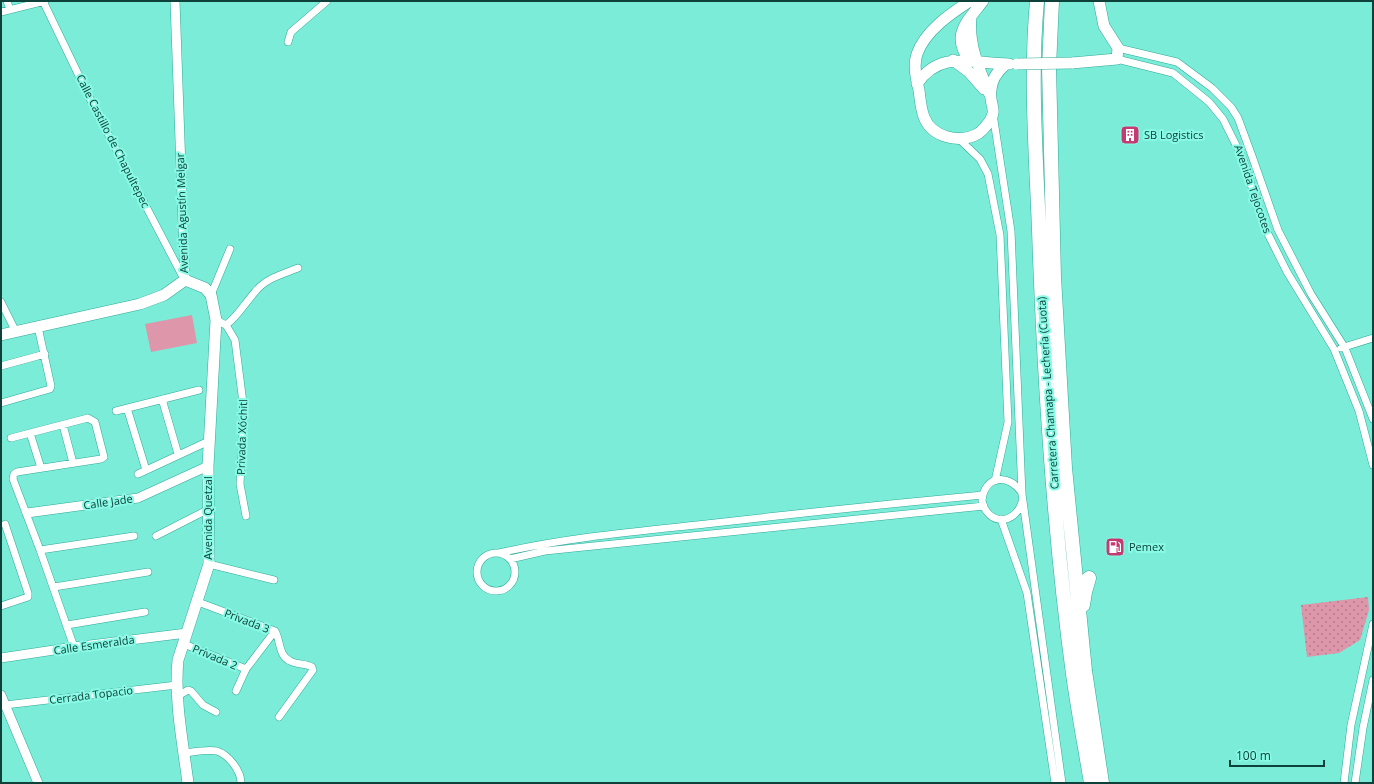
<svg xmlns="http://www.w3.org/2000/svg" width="1374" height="784" viewBox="0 0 1374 784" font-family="'Open Sans',sans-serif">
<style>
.grass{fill:url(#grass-dots)}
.garden{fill:#dd96aa}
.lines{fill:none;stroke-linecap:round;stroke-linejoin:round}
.minor-casing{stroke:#2eaa98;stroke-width:8}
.tertiary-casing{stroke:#2eaa98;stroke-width:10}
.secondary-casing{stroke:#2eaa98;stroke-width:12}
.motorway-casing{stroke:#2eaa98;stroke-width:15}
.minor{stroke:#fff;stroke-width:7}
.tertiary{stroke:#fff;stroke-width:9}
.secondary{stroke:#fff;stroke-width:11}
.motorway{stroke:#fff;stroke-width:14}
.secondary-bridge-casing{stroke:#2eaa98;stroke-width:12;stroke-linecap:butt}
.secondary-bridge{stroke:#fff;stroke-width:11}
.labels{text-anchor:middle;stroke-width:4;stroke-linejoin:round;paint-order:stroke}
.poi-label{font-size:11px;fill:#0e413a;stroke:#88fae5;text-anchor:start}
.street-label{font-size:11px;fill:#0e413a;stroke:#88fae5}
</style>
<defs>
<pattern id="grass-dots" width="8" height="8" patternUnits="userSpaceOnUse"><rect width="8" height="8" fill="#dd96aa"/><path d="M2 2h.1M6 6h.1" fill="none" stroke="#b27c8b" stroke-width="1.8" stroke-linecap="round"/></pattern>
</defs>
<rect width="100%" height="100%" fill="#7becd8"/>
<path class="grass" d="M 1368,597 L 1369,610 L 1360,640 L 1339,653 L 1307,657 L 1301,605 Z"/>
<path class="garden" d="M 192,315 L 197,343 L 151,352 L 145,324 Z"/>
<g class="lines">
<defs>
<path id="minor" d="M 7,1 L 10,10
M 43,1 L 94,107 L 184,279
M 1,12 L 45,1
M 288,42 L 291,32 L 327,1
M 1118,48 L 1177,62 L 1212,88 L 1231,107 L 1238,118 L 1252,156 L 1278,230 L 1311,294 L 1345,348 L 1373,419
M 1117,59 L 1173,73 L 1209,102 L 1223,119 L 1243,159 L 1265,228 L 1287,272 L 1334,349 L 1359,411 L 1373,465
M 993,114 L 1011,231 L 1022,494 L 1062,783
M 959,139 L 980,159 L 988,174 L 1000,235 L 1008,422 L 995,481
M 211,295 L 230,249
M 1,302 L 16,332
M 216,320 L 226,325 L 235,340 L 244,411 L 240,484 L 246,516
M 226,325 C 238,316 245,303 255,292 C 266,278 283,274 298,268
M 1341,348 L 1373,338
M 1,366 L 45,354
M 162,399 L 178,454
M 1,403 L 50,389 L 51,386 L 38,327
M 127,408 L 146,470
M 116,411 L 199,390
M 63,425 L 73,463
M 30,433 L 41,468
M 11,438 L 88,418 L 95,422 L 104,457 L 101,459 L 17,472 L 14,474 L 13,479 L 40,550 L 74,647
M 138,474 L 209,441
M 1022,493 C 1009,473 984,475 982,501 C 988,526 1015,525 1022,502
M 1001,519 L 1027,593 L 1055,783
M 156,536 L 209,509
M 40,550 L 134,536
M 499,553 C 564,538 630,532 697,525 C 792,514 887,504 983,495
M477 572a19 19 0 1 1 38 0a19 19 0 1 1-38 0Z
M 510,559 L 545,551 L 984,506
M 209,564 L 274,580
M 54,587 L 148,572
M 198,602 L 275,631 C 281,641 278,655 290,661 C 297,665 305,663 312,667 L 313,670 L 279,717
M 1,606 L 28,597 L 28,593 L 5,524
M 67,625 L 145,612
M 184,644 L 246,669
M 236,691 L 246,669 L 275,631
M 178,696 L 188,690 L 191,691 L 203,705 L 216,712
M 5,705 L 177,685
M 184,753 C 194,752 207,749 217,751 C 229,755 241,771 241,783
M 1344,783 L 1351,725 L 1373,624
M 1355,783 L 1363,728 L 1373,680"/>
<path id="tertiary" d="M 175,1 L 185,280
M 27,513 L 138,498 L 208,466
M 1,658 L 74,647 L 187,633
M 1,695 L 38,783"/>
<path id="secondary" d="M 970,1 C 950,14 925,31 917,54 C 913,65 916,79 919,90 C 920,99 921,109 924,117 C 932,138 961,144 979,133 C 984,129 992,120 993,113 C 994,109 991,103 991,98 C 989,84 995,73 1006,64
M 971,17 C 968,44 979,69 990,95
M 953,60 L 969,72 L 984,89
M 969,60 C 951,34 967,22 983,1
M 1072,63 L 1117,59 L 1118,48 L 1104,26 L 1099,1
M 917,84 C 940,49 973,64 1009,64
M 1,335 L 140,304 L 164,295 L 185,280 L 205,288 L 211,295 L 216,320 L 208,466 L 209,564 L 178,660 C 174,699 183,744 188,783"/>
<path id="motorway" d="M 1037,1 C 1030,77 1036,154 1039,230 C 1044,378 1053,527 1073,674 C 1078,710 1085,747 1091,783
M 1052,1 L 1049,67 L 1054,277 L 1065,468 L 1085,671 L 1102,783
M 1083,605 L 1085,592 L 1089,578"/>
</defs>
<use href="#minor" class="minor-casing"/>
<use href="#tertiary" class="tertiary-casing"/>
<use href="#secondary" class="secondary-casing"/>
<use href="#motorway" class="motorway-casing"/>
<use href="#minor" class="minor"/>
<use href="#tertiary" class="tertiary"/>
<use href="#secondary" class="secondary"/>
<use href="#motorway" class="motorway"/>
<defs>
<path id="secondary-bridge" d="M 1017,64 L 1072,63"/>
</defs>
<use href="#secondary-bridge" class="secondary-bridge-casing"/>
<use href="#secondary-bridge" class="secondary-bridge"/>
</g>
<defs>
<symbol id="building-square" viewBox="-11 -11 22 22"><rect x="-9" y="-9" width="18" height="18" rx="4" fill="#c43a71" stroke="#88fae5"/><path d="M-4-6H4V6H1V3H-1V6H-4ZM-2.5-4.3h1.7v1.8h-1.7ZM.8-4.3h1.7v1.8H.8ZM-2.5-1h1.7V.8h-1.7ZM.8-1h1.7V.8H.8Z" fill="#fff"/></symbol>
<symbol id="fuel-square" viewBox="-11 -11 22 22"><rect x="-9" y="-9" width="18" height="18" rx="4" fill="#c43a71" stroke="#88fae5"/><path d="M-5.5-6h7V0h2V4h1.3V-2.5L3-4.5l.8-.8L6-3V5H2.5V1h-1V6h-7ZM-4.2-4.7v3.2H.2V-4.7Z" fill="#fff"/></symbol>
</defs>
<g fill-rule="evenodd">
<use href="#building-square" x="1119" y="124" width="22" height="22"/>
<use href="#fuel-square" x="1104" y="536" width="22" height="22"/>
</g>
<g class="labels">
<g class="poi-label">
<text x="1144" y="139">SB Logistics</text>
<text x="1129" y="551">Pemex</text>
</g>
<g class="street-label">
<text transform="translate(113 141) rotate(63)" y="4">Calle Castillo de Chapultepec</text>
<text transform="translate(1253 189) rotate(71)" y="4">Avenida Tejocotes</text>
<text transform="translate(182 213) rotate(-92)" y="4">Avenida Agustín Melgar</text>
<text transform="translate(1048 393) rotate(-94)" y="4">Carretera Chamapa - Lechería (Cuota)</text>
<text transform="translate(242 437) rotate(-88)" y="4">Privada Xóchitl</text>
<text transform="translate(108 502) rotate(-8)" y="4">Calle Jade</text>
<text transform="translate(208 518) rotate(-90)" y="4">Avenida Quetzal</text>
<text transform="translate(247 621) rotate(21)" y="4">Privada 3</text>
<text transform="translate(94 645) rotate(-8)" y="4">Calle Esmeralda</text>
<text transform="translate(215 657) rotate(23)" y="4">Privada 2</text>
<text transform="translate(91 695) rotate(-7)" y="4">Cerrada Topacio</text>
</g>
</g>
<rect width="1374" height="784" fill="none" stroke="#0e413a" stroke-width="4"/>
<path d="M1230 760v6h94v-6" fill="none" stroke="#0e413a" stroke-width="2"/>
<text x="1236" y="760" font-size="12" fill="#0e413a" stroke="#88fae5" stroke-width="3" paint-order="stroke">100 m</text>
</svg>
